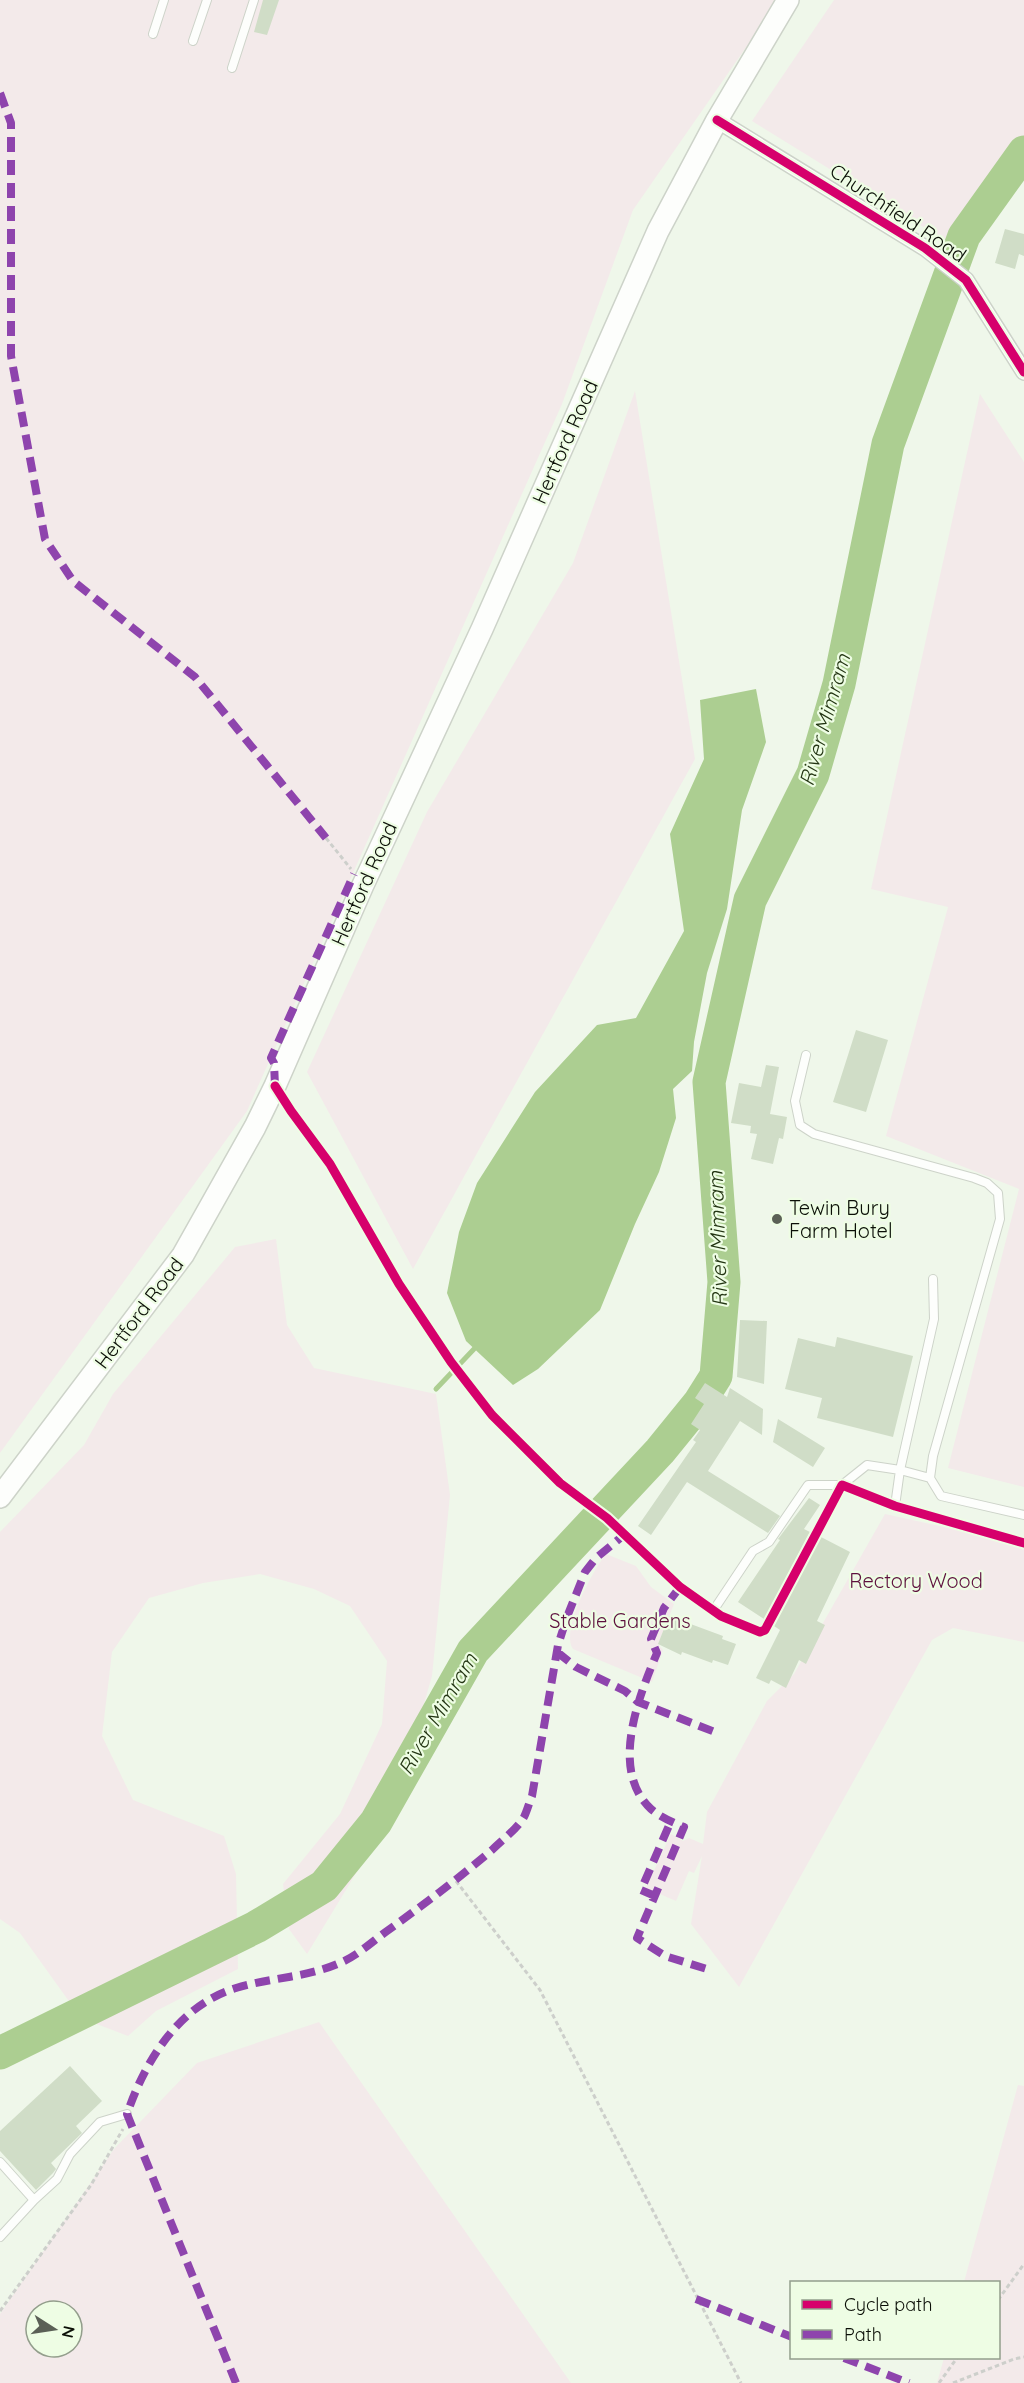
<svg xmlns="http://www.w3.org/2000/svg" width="1024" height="2383" viewBox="0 0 1024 2383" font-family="Quicksand,sans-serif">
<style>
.green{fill:#f3eaea;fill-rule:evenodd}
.water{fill:#acce91}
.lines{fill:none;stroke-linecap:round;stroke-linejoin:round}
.stream{stroke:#acce91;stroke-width:5}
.river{stroke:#acce91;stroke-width:33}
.building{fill:#d0ddc7}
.lane-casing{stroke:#cdd3c9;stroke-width:10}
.street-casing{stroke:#cdd3c9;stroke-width:18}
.secondary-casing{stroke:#cdd3c9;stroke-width:24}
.path{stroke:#cdcfcb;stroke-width:3;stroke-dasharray:4.5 3;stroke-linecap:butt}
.lane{stroke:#fdfefc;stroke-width:8}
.street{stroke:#fdfefc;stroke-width:15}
.secondary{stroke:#fdfefc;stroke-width:21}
.quiet{stroke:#8e44ad;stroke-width:8;stroke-dasharray:15 8;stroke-linecap:butt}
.cycleway-casing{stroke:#eefde4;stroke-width:13}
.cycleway{stroke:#d6006c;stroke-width:9}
.poi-dot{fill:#5b6056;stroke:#eefde4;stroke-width:2}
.labels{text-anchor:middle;stroke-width:4.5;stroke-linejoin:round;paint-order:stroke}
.street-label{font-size:20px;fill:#0b0f07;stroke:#eefde4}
.poi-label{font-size:20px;fill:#0b0f07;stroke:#eefde4;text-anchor:start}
.park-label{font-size:20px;fill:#5e103e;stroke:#eefde4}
.water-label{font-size:21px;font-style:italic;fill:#233513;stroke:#eefde4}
</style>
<rect width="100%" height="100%" fill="#eff7ea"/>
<path class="green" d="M 0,0 L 779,0 L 633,210 L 562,404 L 247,1111 L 0,1453 Z
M 834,0 L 1024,0 L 1024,169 L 964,252 L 752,121 Z
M 635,391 L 695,759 L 413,1269 L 307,1072 L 427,812 L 573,563 Z
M 980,394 L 1024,462 L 1024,1487 L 948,1468 L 1019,1189 L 886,1136 L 948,907 L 871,889 Z
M 276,1239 L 287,1325 L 314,1368 L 436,1394 L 450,1495 L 432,1676 L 392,1814 L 307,1954 L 289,1929 L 283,1884 L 340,1814 L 382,1724 L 387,1661 L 350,1606 L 314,1589 L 260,1574 L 203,1583 L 149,1598 L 112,1652 L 102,1736 L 133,1800 L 224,1836 L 236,1874 L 238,1969 L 156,2011 L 128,2036 L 81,2018 L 20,1933 L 0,1919 L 0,1532 L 84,1445 L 113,1394 L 235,1247 Z
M 885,1514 L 1002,1540 L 1024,1548 L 1024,1642 L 953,1628 L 932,1640 L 739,1987 L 691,1924 L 702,1856 L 694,1873 L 689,1871 L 676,1901 L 646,1888 L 671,1834 L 683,1841 L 689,1838 L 703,1844 L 707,1812 L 767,1701 L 794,1674 Z
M 606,1554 L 636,1566 L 651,1587 L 674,1604 L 658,1644 L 663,1650 L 652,1682 L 573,1649 C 560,1631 593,1570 606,1554 Z
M 319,2022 L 571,2383 L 0,2383 L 0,2314 L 114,2149 L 197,2063 ZM 36,2311 L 72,2311 L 72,2347 L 36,2347 Z
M 1018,2085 L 1024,2086 L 1024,2383 L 937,2383 L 944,2358 L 998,2358 L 998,2282 L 964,2282 Z"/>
<path class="water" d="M 756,689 L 766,742 L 742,810 L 727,909 L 707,973 L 694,1042 L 692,1071 L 673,1089 L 676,1118 L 659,1172 L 635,1224 L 600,1310 L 538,1369 L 513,1385 L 466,1341 L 447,1293 L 459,1232 L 477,1183 L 535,1092 L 597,1025 L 636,1018 L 684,931 L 670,834 L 704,759 L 700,700 Z"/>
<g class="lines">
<path class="stream" d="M 436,1389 L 474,1349"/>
<path class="river" d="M 0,2053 L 256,1927 L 324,1886 L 376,1822 L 473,1651 L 660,1451 L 699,1403 L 716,1376 L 724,1282 L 709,1082 L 750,900 L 813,774 L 839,684 L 888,444 L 964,236 L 1024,152"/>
</g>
<path class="building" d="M 263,0 L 279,0 L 267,35 L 254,32 Z
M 1005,229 L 1024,234 L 1024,256 L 1019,254 L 1015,269 L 995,263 Z
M 856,1030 L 888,1040 L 866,1112 L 833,1102 Z
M 766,1065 L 779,1067 L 770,1114 L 787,1117 L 783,1139 L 779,1138 L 773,1164 L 751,1159 L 757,1134 L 750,1133 L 751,1126 L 731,1123 L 739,1083 L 761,1087 Z
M 740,1320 L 767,1321 L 764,1384 L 737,1377 Z
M 837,1337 L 913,1356 L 893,1437 L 817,1418 L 822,1398 L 785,1389 L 798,1338 L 835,1347 Z
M 705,1383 L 727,1397 L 730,1388 L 763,1409 L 762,1435 L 740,1421 L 708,1471 L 780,1516 L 768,1533 L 687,1482 L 651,1535 L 638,1526 L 696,1442 L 693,1440 L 700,1430 L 691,1424 L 704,1404 L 695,1398 Z
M 778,1419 L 825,1448 L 813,1467 L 773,1442 Z
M 809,1498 L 820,1505 L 804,1529 L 810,1532 L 764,1619 L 738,1602 L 780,1540 L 778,1539 Z
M 821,1537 L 850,1552 L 817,1621 L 825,1625 L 806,1664 L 799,1660 L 786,1688 L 771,1680 L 769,1684 L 756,1678 L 780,1630 L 774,1626 Z
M 669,1616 L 723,1636 L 722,1639 L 736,1644 L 728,1665 L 713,1660 L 712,1663 L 682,1652 L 681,1655 L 658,1644 Z
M 70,2066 L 102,2101 L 76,2126 L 82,2133 L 51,2163 L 56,2169 L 53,2173 L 36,2190 L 0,2151 L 0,2131 Z"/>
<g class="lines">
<defs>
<path id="lane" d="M 153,34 L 164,0
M 193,41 L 207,0
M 232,68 L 254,0
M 806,1055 L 795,1101 L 800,1125 L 814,1134 L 974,1178 L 987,1183 L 998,1193 L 1000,1219 L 933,1456 L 930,1478
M 277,1090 L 330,1164 L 399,1284 L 451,1362 L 492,1415 L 560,1483 L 607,1518 L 680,1587 L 721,1616 L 760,1632 L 765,1630 L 842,1485 L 867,1465 L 900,1470 L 930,1478 L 941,1496 L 1024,1515
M 713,1611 L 753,1551 L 769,1542 L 808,1485 L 842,1485 L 895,1506 L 900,1470 L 934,1319 L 933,1279
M 0,2162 L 34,2200 L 0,2237
M 34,2200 L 57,2179 L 70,2154 L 100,2122 L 127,2114"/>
<path id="street" d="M 717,120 L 925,248 L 966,280 L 1024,372"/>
<path id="secondary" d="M 0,1497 L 183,1255 L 255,1127 L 275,1086 L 363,885 L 482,629 L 658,231 L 717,120 L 788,0"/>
</defs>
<use href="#lane" class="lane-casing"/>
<use href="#street" class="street-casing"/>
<use href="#secondary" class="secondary-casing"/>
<path class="path" d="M 326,838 L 351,869
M 456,1881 L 540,1990 L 741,2383
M 998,2300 L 1024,2264
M 0,2311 L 91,2185 L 123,2129
M 939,2383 L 957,2358
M 953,2383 L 1014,2359 L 1024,2357"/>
<use href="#lane" class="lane"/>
<use href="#street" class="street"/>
<use href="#secondary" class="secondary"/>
<path class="quiet" d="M 0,93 L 11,123 L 11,356 L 45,539 L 73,581 L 195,677 L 326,838
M 275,1086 L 274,1063 L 271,1058 L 354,874
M 680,1587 L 664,1608 L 651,1639 L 657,1653 C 639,1696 609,1770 651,1809 C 660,1817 672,1822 684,1827 L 637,1938 L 665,1956 L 710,1970
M 557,1652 L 576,1667 L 625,1691 L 638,1702 L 715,1732
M 655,1896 L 641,1890 L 671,1821
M 696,2299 L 792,2337
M 844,2358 L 909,2383
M 236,2383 L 127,2114 C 145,2061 179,2005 236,1988 C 272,1977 307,1978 342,1962 C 358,1955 373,1941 387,1931 C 423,1905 458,1879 492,1850 C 502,1840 517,1829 524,1817 C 527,1811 529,1803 532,1796 L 558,1645 L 567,1617 L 585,1572 L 596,1558 L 624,1535"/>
<defs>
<path id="cycleway" d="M 717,120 L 925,248 L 966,280 L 1024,372
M 275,1086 L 291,1111 L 330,1164 L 399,1284 L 451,1362 L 492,1415 L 560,1483 L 607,1518 L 680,1587 L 721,1616 L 760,1632 L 765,1630 L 842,1485 L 895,1506 L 1024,1543"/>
</defs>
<use href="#cycleway" class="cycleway-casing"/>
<use href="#cycleway" class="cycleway"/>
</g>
<circle class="poi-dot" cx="777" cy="1219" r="6"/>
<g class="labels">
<g class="street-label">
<text transform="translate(898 213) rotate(34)" y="7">Churchfield Road</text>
<text transform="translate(565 442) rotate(-66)" y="7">Hertford Road</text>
<text transform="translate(364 884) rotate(-66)" y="7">Hertford Road</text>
<text transform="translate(139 1313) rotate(-53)" y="7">Hertford Road</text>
</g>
<g class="poi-label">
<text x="789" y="1215">Tewin Bury<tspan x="789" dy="23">Farm Hotel</tspan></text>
</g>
<g class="park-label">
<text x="916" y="1588">Rectory Wood</text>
<text x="620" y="1628">Stable Gardens</text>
</g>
<g class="water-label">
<text transform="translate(825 720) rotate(-74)" y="7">River Mimram</text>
<text transform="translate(718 1239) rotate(-92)" y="7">River Mimram</text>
<text transform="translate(438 1714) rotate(-60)" y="7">River Mimram</text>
</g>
</g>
<rect x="790" y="2281" width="210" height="78" fill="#eefde4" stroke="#939e8c" stroke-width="1.5"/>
<rect x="802" y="2300" width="30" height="9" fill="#d6006c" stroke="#939e8c" stroke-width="1.5"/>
<text x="844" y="2311" font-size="18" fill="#0b0f07">Cycle path</text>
<rect x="802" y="2330" width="30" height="9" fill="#8e44ad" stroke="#939e8c" stroke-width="1.5"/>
<text x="844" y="2341" font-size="18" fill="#0b0f07">Path</text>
<g transform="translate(54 2329) rotate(102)"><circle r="28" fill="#eefde4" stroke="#939e8c" stroke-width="1.5"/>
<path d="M0-4.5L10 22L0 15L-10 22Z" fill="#5b6056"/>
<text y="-9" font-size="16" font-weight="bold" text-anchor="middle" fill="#0b0f07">N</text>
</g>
</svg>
